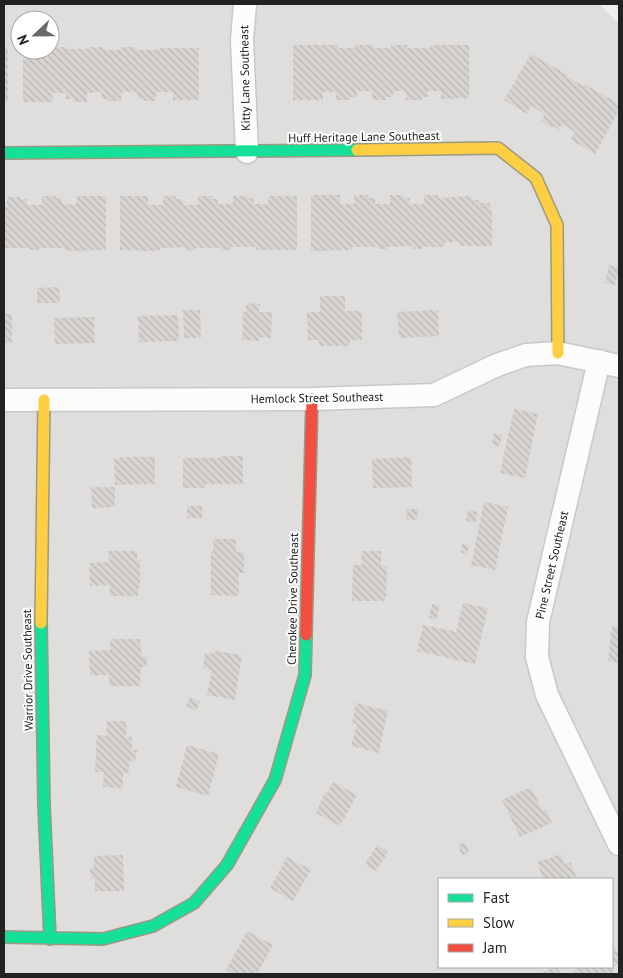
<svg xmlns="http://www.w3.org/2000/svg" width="623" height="978" viewBox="0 0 623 978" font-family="'PT Sans',sans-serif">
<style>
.residential{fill:#dfdedc;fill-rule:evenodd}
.building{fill:url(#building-back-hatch)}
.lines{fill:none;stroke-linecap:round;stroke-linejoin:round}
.street-casing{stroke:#c9c8c7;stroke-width:25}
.fast-casing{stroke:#999a82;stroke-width:14}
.slow-casing{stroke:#999a82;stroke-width:14}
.jam-casing{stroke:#999a82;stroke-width:14}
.street{stroke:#fdfcfc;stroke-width:22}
.fast{stroke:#16e098;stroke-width:11}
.slow{stroke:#ffcf43;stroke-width:11}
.jam{stroke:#f24e42;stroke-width:11}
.labels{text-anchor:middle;stroke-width:4;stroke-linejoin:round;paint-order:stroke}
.street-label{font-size:12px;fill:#222;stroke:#fff}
</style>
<defs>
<pattern id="building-back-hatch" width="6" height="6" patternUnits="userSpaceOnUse" patternTransform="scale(1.25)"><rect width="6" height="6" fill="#d7d4d2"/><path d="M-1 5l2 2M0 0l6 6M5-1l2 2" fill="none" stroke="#b8b6b4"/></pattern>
</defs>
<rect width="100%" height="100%" fill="#f0eeeb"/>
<path class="residential" d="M 4,4 L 599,4 L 619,24 L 619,974 L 4,974 ZM 20,20 L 50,20 L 50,50 L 20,50 ZM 439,879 L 612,879 L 612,967 L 439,967 Z"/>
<path class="building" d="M 293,45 L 338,45 L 338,48 L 355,48 L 355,45 L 373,45 L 373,48 L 391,48 L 391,45 L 407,45 L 407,48 L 430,48 L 430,46 L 438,45 L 469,45 L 469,98 L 441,99 L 441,91 L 428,91 L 428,97 L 422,97 L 422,100 L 406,100 L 406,91 L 393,91 L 393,97 L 386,97 L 386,100 L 372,100 L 372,91 L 357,91 L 357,97 L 350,97 L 350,100 L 336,100 L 336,92 L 323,92 L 323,100 L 293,100 Z
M 4,47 L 8,47 L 8,102 L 4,102 Z
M 50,47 L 68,47 L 68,49 L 89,49 L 89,47 L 103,47 L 103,50 L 121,50 L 121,47 L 137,47 L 137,50 L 160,50 L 160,48 L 199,48 L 199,100 L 173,100 L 173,92 L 156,92 L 156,101 L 144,101 L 143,98 L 137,98 L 137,92 L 122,92 L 121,101 L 108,101 L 108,99 L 102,99 L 101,92 L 87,93 L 87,102 L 73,102 L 73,99 L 66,99 L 66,93 L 52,93 L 53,102 L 23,102 L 23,50 L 50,50 Z
M 531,54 L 568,75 L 568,77 L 583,86 L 584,84 L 619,104 L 619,110 L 595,154 L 570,139 L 575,132 L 562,124 L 559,130 L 553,126 L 552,128 L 541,121 L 545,114 L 531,106 L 527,114 L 504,100 Z
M 311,195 L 340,195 L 340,204 L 354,204 L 354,195 L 368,195 L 368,198 L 375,198 L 375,204 L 390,204 L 390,195 L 403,195 L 403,198 L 410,198 L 410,204 L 424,204 L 424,195 L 438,195 L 438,198 L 471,196 L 472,200 L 479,200 L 479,203 L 490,203 L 490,210 L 492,210 L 492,246 L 460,246 L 460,242 L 445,242 L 444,247 L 422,247 L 422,249 L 413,249 L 413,246 L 387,247 L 387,249 L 378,249 L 377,247 L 352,247 L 352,250 L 311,251 Z
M 42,196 L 55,196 L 56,198 L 62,198 L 62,204 L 76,205 L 77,196 L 106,196 L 106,250 L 72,251 L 64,250 L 64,248 L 39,248 L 39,250 L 30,250 L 29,248 L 4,248 L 4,206 L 7,206 L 7,197 L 20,197 L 20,199 L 27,199 L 27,205 L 42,205 Z
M 120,196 L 148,196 L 148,205 L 163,205 L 163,196 L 175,196 L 176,199 L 183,199 L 183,205 L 198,205 L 198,196 L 212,196 L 212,199 L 218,199 L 218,204 L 233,204 L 233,196 L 247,196 L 247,198 L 253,198 L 254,204 L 268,204 L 268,196 L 297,196 L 297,250 L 256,250 L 256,247 L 231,247 L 231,250 L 221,250 L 221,248 L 196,248 L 196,250 L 185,251 L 184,247 L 160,248 L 160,250 L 150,251 L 120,250 Z
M 609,265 L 619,267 L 615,285 L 605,283 Z
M 59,287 L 60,303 L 37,303 L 37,288 Z
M 320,296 L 345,296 L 345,311 L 362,311 L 362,340 L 350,340 L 350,346 L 319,346 L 319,340 L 308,340 L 307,312 L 320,312 Z
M 246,303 L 260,304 L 259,312 L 272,312 L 271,338 L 259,337 L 259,341 L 242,340 L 243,312 L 246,312 Z
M 183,310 L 200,310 L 201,338 L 184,338 Z
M 438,310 L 439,336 L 399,338 L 397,312 Z
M 4,314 L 12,314 L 12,343 L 4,343 Z
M 178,315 L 179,341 L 139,342 L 138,316 Z
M 94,317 L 95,343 L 55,344 L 54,318 Z
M 514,409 L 538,414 L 525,478 L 500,473 Z
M 494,434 L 502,435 L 500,446 L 492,445 Z
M 220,456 L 243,456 L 243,484 L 206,484 L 206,488 L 183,488 L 183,458 L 220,458 Z
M 129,457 L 155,457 L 155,484 L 115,485 L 114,458 Z
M 411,457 L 412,487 L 373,488 L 372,459 Z
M 91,487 L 115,487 L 115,507 L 92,508 Z
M 484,502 L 508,507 L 495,570 L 471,565 Z
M 187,506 L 202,506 L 202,518 L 187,518 Z
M 407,509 L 418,509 L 417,520 L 406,519 Z
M 468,510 L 477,512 L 476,523 L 466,521 Z
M 213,539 L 236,539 L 236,552 L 244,552 L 244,573 L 239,573 L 239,596 L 211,595 L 211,552 L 213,552 Z
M 462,544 L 469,545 L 467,554 L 461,553 Z
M 108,551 L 137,551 L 137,560 L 140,560 L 140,588 L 138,588 L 138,596 L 110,596 L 109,585 L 90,586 L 89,563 L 109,562 Z
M 361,551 L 381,551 L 381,565 L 387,566 L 386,601 L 352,601 L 353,565 L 362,565 Z
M 463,603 L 488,608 L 475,664 L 417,651 L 423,625 L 456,632 Z
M 432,604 L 440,606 L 436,620 L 429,618 Z
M 612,626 L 619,627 L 619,663 L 608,661 Z
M 110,639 L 140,639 L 142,657 L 147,657 L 147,667 L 141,667 L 140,686 L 109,686 L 109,675 L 90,675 L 89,651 L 111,650 Z
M 215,651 L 242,655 L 235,700 L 207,695 L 212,670 L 203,668 L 205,653 L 214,654 Z
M 190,697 L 200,702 L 196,711 L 186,706 Z
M 356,703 L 388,711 L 379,753 L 351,746 L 357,724 L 352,723 Z
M 107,721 L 127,721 L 126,737 L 132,737 L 132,750 L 137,750 L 135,762 L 129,761 L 129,773 L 123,772 L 123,788 L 103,787 L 104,772 L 95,772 L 97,735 L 106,736 Z
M 187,745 L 219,754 L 208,796 L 176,787 Z
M 333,782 L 357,795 L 340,826 L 316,813 L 325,792 L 327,793 Z
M 531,787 L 542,810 L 546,809 L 552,823 L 520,837 L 502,800 Z
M 465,842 L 469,852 L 462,856 L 458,845 Z
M 377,845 L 388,852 L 376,871 L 365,864 Z
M 561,854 L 564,864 L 571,862 L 576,877 L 570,879 L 543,879 L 537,862 Z
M 123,855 L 124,891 L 95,891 L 95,879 L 91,879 L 90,869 L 94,868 L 94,856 Z
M 287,857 L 311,870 L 293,901 L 270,888 Z
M 247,931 L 273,945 L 257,974 L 234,974 L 226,970 Z
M 612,944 L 619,953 L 619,962 L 613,967 L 615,970 L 610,974 L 577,974 L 574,971 L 579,967 L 612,967 Z
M 554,967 L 557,967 L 561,974 L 540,974 Z"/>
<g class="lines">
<defs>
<path id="street" d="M 245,4 L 242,40 L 247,152
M 599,361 L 538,622 L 537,657 L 547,695 L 619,844
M 4,400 L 312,399 L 434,395 L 497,365 L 526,355 L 558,353 L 619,366"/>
<path id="fast" d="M 4,153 L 357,150
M 41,623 L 44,805 L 50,939
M 4,937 L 103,939 L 153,926 L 194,903 L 227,865 L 275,780 L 305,675 L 306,635"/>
<path id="slow" d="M 357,150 L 498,148 L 536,178 L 557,225 L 558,353
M 41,623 L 44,400"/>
<path id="jam" d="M 306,635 L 312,399"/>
</defs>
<use href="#street" class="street-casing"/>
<use href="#fast" class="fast-casing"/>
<use href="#slow" class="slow-casing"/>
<use href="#jam" class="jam-casing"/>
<use href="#street" class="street"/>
<use href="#fast" class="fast"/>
<use href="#slow" class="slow"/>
<use href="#jam" class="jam"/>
</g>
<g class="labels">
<g class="street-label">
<text transform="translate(245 78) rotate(-91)" y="4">Kitty Lane Southeast</text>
<text transform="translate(364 137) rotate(-1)" y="4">Huff Heritage Lane Southeast</text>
<text transform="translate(317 398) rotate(-1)" y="4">Hemlock Street Southeast</text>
<text transform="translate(552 565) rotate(-77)" y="4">Pine Street Southeast</text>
<text transform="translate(293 599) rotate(-89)" y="4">Cherokee Drive Southeast</text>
<text transform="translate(28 670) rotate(-91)" y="4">Warrior Drive Southeast</text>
</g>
</g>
<rect width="623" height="978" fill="none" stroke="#222222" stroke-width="10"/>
<rect x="438" y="878" width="175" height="90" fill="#ffffff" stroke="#a7a7a7"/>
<rect x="448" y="894" width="25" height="8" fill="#16e098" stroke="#a7a7a7"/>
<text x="483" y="903" font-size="15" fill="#222222">Fast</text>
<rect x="448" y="919" width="25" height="8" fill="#ffcf43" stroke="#a7a7a7"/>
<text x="483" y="928" font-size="15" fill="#222222">Slow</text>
<rect x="448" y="944" width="25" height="8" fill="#f24e42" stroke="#a7a7a7"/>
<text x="483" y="953" font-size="15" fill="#222222">Jam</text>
<g transform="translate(35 35) rotate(248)"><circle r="24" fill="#ffffff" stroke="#a7a7a7"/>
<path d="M0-4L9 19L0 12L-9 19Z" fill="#6a6968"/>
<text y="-8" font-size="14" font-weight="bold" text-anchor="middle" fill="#222222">N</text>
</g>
</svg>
